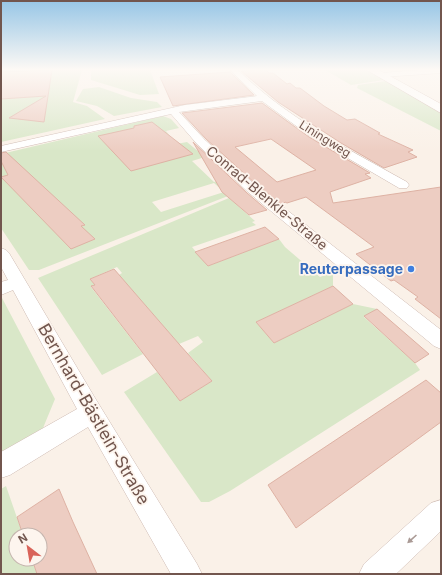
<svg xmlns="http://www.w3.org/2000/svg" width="442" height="575" viewBox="0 0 442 575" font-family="Inter,sans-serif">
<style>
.green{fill:#d9e7c8;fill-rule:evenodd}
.building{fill:#edcdc2;stroke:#deb2a4;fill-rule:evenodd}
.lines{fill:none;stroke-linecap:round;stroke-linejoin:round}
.street-casing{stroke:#cebab2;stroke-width:1}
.secondary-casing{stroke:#d0b9b0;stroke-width:1}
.street{fill:#fff;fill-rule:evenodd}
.secondary{fill:#fff;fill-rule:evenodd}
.oneway{fill:#aa9a95}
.shop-dot{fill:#3f7fe0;stroke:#fdf5ee;stroke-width:1.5}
.labels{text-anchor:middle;stroke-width:3.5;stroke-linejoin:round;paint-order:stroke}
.far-street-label{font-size:12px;fill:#72564e;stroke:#fdf5ee}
.street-label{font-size:14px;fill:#72564e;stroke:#fdf5ee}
.shop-label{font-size:14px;font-weight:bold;fill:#366cbe;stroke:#fdf5ee;text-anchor:end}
.near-street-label{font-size:17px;fill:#72564e;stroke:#fdf5ee}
</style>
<rect width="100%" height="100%" fill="#faf1e8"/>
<path class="green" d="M 1,70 L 82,70 L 73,102 L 87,106 L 105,119 L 1,142 Z
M 91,70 L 150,70 L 159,94 L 140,95 L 91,80 Z
M 325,70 L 366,70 L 384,80 L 351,85 Z
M 386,81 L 441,113 L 441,131 L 357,88 L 358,85 Z
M 99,87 L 131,98 L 157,102 L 162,107 L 114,116 L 97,106 L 76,101 L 83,89 Z
M 163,116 L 171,119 L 179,128 L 166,131 L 176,144 L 187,142 L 205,157 L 192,161 L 214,182 L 228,178 L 228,196 L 39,270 L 29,270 L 1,228 L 1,154 ZM 214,183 L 224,192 L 161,212 L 152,202 Z
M 229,198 L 255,221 L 252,222 L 256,225 L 192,247 L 208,266 L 279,239 L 285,247 L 320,277 L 333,272 L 333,286 L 256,322 L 274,343 L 353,304 L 377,309 L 364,317 L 415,363 L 420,370 L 230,491 L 209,502 L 201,502 L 124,392 L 157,372 L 180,401 L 212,381 L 188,353 L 203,342 L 198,336 L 179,344 L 119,275 L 122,273 L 117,267 L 90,279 L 95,285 L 91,287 L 143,354 L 102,375 L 38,278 Z
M 1,296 L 55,399 L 43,428 L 1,452 Z
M 6,486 L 23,535 L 16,535 L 16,559 L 32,559 L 37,574 L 1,574 L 1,489 Z"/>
<path class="building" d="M 52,70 L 44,122 L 9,118 L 46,96 L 1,99 L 1,72 Z
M 266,70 L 269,73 L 273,73 L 287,84 L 290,83 L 296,88 L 300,88 L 324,106 L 347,120 L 355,119 L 380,133 L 378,134 L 413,150 L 408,152 L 417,157 L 384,168 L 341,143 L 278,102 L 241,71 Z
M 230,72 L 254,95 L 173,106 L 160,77 Z
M 262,103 L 309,137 L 370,173 L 365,174 L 371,178 L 330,192 L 333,203 L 441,187 L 441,319 L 415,299 L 418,297 L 394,280 L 391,281 L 356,254 L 374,247 L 306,197 L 287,203 L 285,202 L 282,205 L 257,185 L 206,139 L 182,113 ZM 271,139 L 316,170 L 277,182 L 235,147 Z
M 152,122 L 193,154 L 131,171 L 98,136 L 134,128 L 134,126 Z
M 193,142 L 247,193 L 267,210 L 249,215 L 222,192 Z
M 6,152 L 85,225 L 81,226 L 95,239 L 71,249 L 1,177 L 8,175 L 1,161 L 1,153 Z
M 265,227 L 279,239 L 208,266 L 195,252 Z
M 114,269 L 179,344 L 212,381 L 180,401 L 91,286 L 95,285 L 90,279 Z
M 333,286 L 353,304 L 274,343 L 256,322 Z
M 377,309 L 429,354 L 415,363 L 364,316 Z
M 426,380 L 441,393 L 441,422 L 296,528 L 268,485 Z
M 59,489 L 73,522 L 97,574 L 37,574 L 32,559 L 40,559 L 40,535 L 23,535 L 17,517 Z"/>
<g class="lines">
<defs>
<path id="street" d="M 230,70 L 238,70 C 287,118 348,149 407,182 L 409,185 L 407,188 L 399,188 L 310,136 L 262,101 L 179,112 L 205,140 L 256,186 L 441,330 L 441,349 L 434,346 L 248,192 L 197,144 L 171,114 L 1,152 L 1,146 L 185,105 L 257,96 Z
M 420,70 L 441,70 L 441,73 L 382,77 L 378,75 L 382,73 Z
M 1,248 L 6,250 L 9,253 L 95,398 L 197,564 L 202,574 L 171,574 L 88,427 L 10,475 L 1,478 L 1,452 L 77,409 L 13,290 L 1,295 L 1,282 L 8,280 L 1,267 Z
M 441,500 L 441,531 L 396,574 L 359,574 L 364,564 L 431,503 Z"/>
<path id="secondary" d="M 367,70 L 379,70 L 441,104 L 441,113 Z"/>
</defs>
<use href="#street" class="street-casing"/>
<use href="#secondary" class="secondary-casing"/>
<use href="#street" class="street"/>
<use href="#secondary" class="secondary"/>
</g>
<defs><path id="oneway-solid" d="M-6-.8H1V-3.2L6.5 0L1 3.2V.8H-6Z"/></defs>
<use class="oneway" href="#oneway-solid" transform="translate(412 539) rotate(138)"/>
<linearGradient id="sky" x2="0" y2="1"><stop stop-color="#97c6e6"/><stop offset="0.46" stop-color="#fdf9f5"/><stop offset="1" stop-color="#fdf9f5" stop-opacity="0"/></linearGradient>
<rect width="442" height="151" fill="url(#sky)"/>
<circle class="shop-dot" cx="411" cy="269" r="4"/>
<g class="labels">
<g class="far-street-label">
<text transform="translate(325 139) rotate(32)" y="4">Liningweg</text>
</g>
<g class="street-label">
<text transform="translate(267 198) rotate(40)" y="5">Conrad-Blenkle-Straße</text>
</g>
<g class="shop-label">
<text x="403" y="274">Reuterpassage</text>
</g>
<g class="near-street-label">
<text transform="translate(94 414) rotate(60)" y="6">Bernhard-Bästlein-Straße</text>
</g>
</g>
<rect width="442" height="575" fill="none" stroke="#72564e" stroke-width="4"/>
<g transform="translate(28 547) rotate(329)"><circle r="19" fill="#fdf5ee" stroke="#c5b5ae"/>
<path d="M0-3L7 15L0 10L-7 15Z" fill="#d96359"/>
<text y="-6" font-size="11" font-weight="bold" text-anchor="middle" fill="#72564e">N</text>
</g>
</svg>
